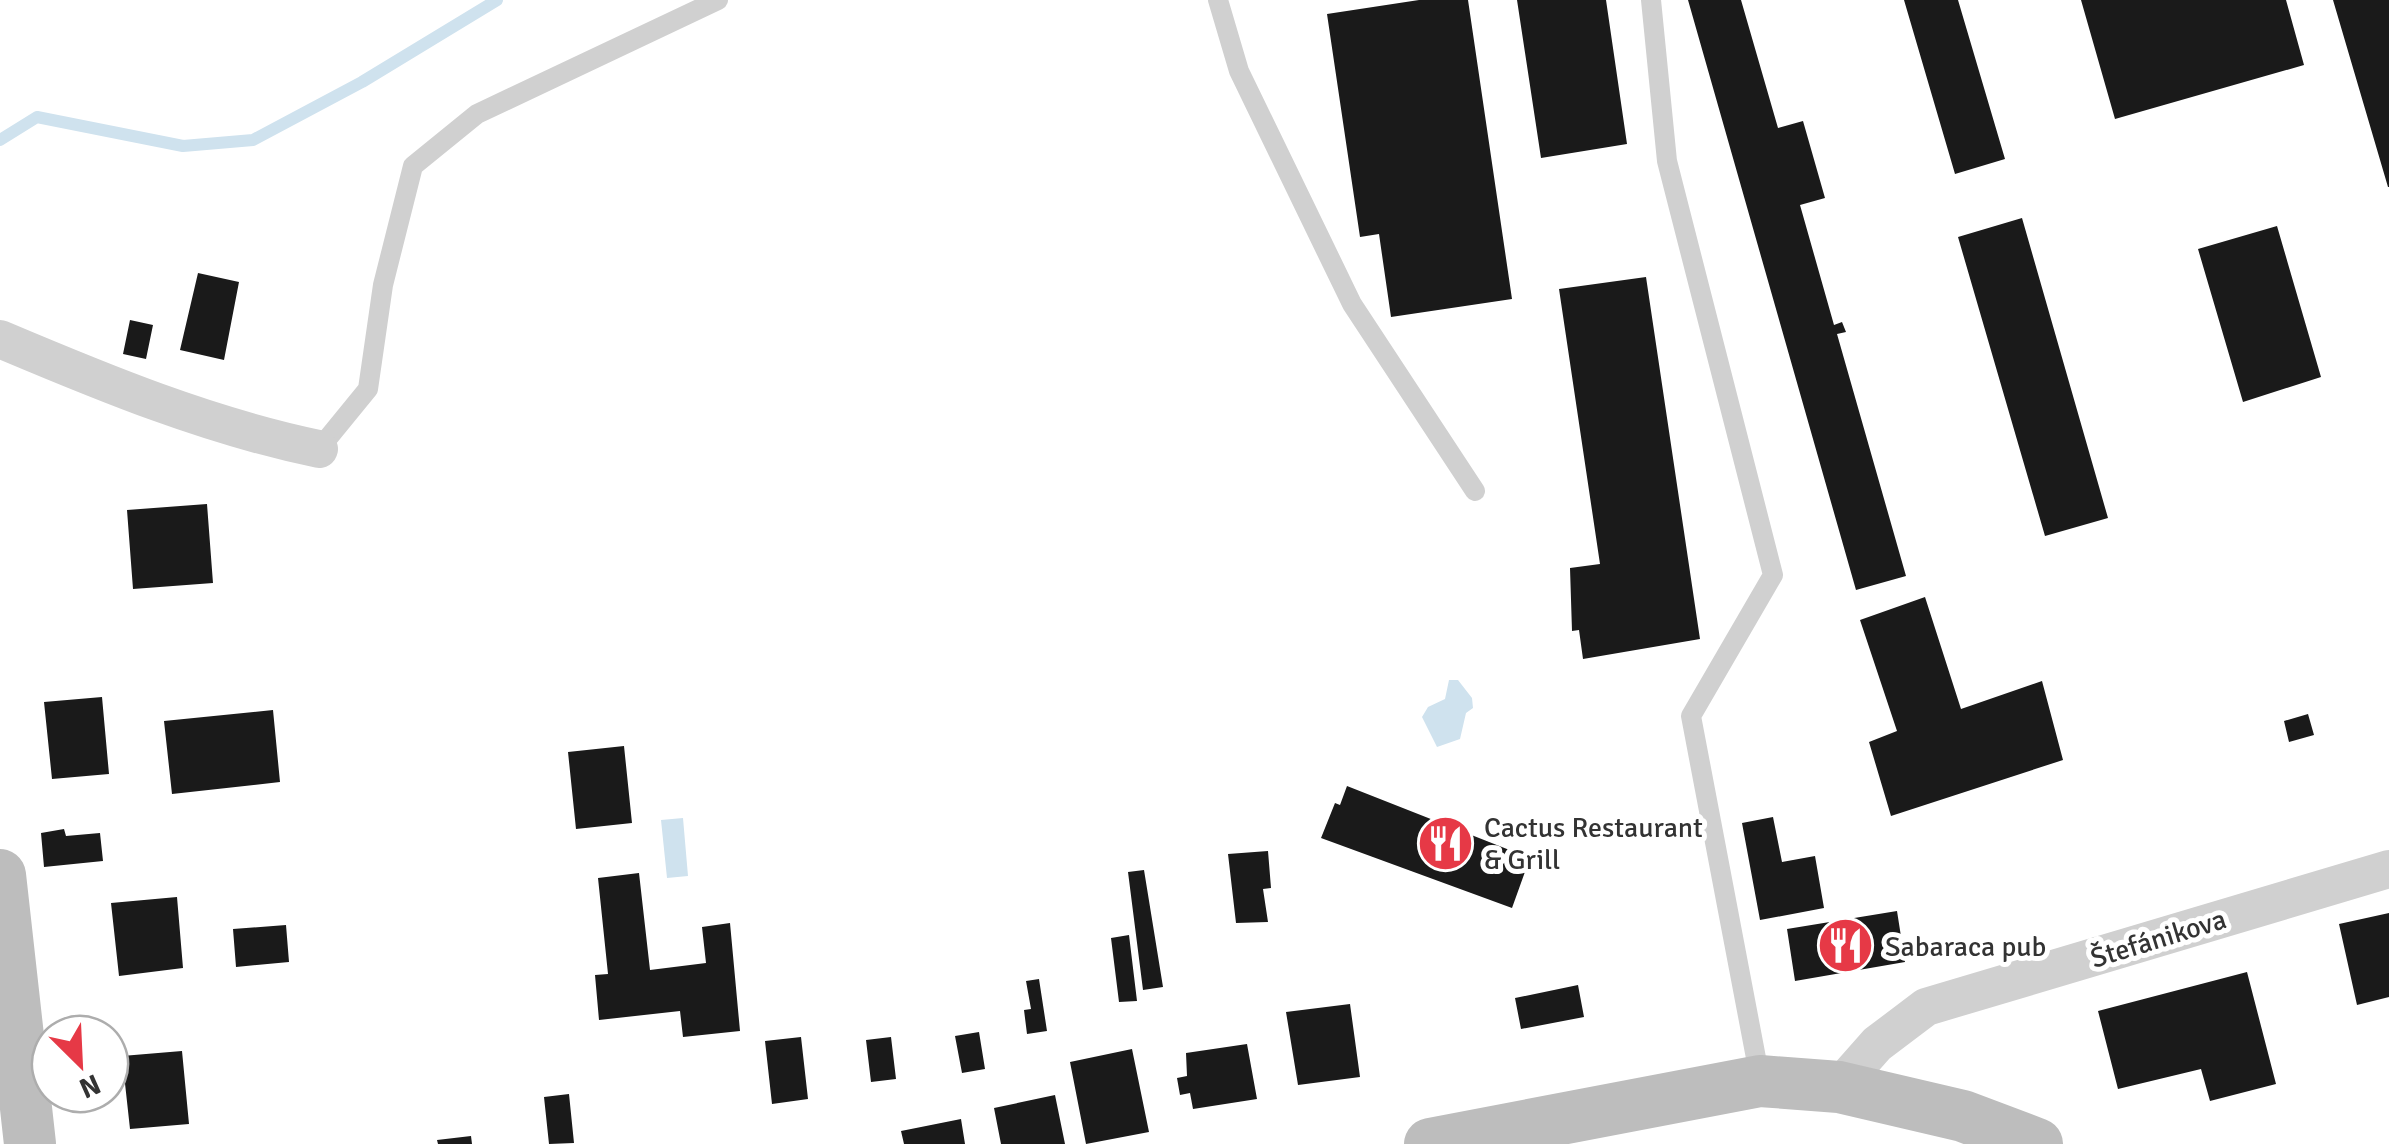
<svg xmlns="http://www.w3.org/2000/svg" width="2389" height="1144" viewBox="0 0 2389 1144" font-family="Signika,sans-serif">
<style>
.water{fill:#cfe2ee}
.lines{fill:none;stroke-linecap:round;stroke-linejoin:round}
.stream{stroke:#cfe2ee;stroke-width:12}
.building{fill:#1a1a1a}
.lane{stroke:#d0d0d0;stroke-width:20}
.street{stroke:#d0d0d0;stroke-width:38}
.secondary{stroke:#bdbdbd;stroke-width:52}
.labels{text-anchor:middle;stroke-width:10;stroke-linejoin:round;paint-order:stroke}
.poi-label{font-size:28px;fill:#333;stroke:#fff;text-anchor:start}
.street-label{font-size:28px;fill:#333;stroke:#fff}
</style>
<rect width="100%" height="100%" fill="#fff"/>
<path class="water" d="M 1449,680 L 1458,680 L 1472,698 L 1473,708 L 1466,713 L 1460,739 L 1437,747 L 1422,717 L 1428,707 L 1445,699 Z
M 683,818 L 688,876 L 667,878 L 661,820 Z"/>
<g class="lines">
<path class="stream" d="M 0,140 L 37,117 L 183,146 L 253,140 L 362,82 L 497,0"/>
</g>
<path class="building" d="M 1419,0 L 1468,0 L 1512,299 L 1391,317 L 1379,234 L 1360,237 L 1327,14 Z
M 1517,0 L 1606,0 L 1627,144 L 1541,158 Z
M 1688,0 L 1741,0 L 1778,128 L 1803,121 L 1825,198 L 1800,205 L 1834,325 L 1842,322 L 1846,332 L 1837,334 L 1906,576 L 1856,590 Z
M 1904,0 L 1958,0 L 2005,159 L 1955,174 Z
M 2081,0 L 2286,0 L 2304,65 L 2115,119 Z
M 2333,0 L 2389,0 L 2389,187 L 2388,187 Z
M 2022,218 L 2108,518 L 2045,536 L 1958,237 Z
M 2277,226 L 2321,377 L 2243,402 L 2198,249 Z
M 198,273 L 239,282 L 224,360 L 180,350 Z
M 1646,277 L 1700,639 L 1583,659 L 1579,630 L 1572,631 L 1570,568 L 1600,564 L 1559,289 Z
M 130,320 L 153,325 L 146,359 L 123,354 Z
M 207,504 L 213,583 L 133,589 L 127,510 Z
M 1925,597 L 1961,709 L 2042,681 L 2063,760 L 1891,816 L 1869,742 L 1897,731 L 1860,620 Z
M 102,697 L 109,774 L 52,779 L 44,702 Z
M 273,710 L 280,782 L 172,794 L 164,721 Z
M 2308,714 L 2314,735 L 2289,742 L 2284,721 Z
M 624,746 L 632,823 L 576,829 L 568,752 Z
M 1347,786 L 1530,858 L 1512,908 L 1321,838 L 1335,803 L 1340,805 Z
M 1773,817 L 1782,862 L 1815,856 L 1824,908 L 1760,920 L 1742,823 Z
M 64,829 L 66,836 L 100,833 L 103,861 L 44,867 L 41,833 Z
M 1268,851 L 1271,888 L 1263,889 L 1268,922 L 1236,923 L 1228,854 Z
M 1144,870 L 1163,987 L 1143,990 L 1128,872 Z
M 639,873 L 650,970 L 706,963 L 702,927 L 730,923 L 740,1031 L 683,1037 L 680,1011 L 599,1020 L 595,975 L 608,974 L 598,878 Z
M 177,897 L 183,968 L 119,976 L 111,903 Z
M 1897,911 L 1905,962 L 1795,981 L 1787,929 Z
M 2389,913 L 2389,997 L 2357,1005 L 2339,924 Z
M 286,925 L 289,962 L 236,967 L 233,929 Z
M 1129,935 L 1137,1001 L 1119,1002 L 1111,938 Z
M 2247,972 L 2276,1084 L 2210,1101 L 2201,1069 L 2118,1089 L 2098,1011 Z
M 1039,979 L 1047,1031 L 1027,1034 L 1024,1010 L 1031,1009 L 1026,981 Z
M 1578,985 L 1584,1017 L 1521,1029 L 1515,998 Z
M 1350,1004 L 1360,1077 L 1298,1085 L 1286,1012 Z
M 979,1032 L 985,1069 L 962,1073 L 955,1036 Z
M 801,1037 L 808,1099 L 772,1104 L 765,1041 Z
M 891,1037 L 896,1079 L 871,1082 L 866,1040 Z
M 1247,1044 L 1257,1099 L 1193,1109 L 1190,1093 L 1180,1095 L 1177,1078 L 1187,1076 L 1186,1053 Z
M 1132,1049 L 1149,1132 L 1086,1144 L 1070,1062 Z
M 182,1051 L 189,1124 L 130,1129 L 122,1056 Z
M 569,1094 L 574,1143 L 549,1144 L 544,1097 Z
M 1055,1095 L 1065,1144 L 1001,1144 L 994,1108 Z
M 961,1119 L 965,1144 L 904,1144 L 901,1131 Z
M 471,1136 L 472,1144 L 438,1144 L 437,1140 Z"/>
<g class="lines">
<path class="lane" d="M 1218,0 L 1239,71 L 1352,304 L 1475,491
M 1651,0 L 1667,161 L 1773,575 L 1691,716 L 1760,1079
M 319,449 L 368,389 L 383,285 L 413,166 L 477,114 L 718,0"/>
<path class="street" d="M 0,339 C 104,383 208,426 319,449
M 1839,1087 L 1877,1044 L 1926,1007 L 2389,869"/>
<path class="secondary" d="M 0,875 L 30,1144
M 1430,1144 L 1760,1081 L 1839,1087 L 1963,1116 L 2037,1144"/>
</g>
<defs>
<symbol id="restaurant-disc" viewBox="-11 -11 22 22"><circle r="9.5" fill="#e63946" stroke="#fff"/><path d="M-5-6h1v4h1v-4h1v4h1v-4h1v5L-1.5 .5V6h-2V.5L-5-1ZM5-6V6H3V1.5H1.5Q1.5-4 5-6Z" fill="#fff"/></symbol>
</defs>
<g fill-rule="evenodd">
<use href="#restaurant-disc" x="1414" y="812" width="63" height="63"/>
<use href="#restaurant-disc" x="1814" y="914" width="63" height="63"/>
</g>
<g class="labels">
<g class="poi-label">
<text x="1484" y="837">Cactus Restaurant<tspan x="1484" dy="32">&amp; Grill</tspan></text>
<text x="1885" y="956">Sabaraca pub</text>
</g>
<g class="street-label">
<text transform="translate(2158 938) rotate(-17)" y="10">Štefánikova</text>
</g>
</g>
<g transform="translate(80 1064) rotate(156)"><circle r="48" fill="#ffffff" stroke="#adadad" stroke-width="2.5"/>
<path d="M0-8L18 38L0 25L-18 38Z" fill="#e63946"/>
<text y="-15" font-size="28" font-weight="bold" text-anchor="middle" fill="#333333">N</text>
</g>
</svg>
